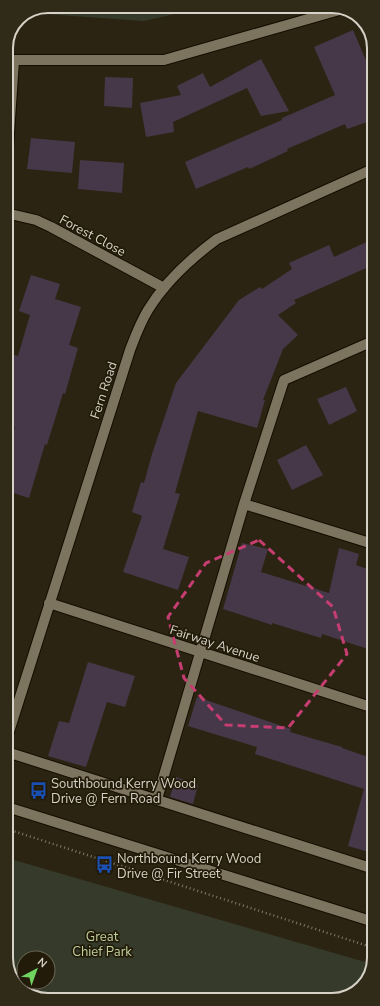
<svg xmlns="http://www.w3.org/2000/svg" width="380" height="1006" viewBox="0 0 380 1006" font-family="'Nunito Sans',sans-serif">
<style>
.green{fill:#353a2a;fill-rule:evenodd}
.building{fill:#463848}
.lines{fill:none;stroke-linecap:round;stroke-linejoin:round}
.service-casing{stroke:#140d00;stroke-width:12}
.minor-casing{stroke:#140d00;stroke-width:12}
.tertiary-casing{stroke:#140d00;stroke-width:12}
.path{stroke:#80796b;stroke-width:2.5;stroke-dasharray:1 3;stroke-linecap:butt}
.service{stroke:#7d745f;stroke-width:10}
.minor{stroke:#7d745f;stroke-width:10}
.tertiary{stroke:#7d745f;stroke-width:10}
.marked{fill:none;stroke:#c63d71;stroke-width:3;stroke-dasharray:8 5;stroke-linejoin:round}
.labels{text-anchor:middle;stroke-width:3.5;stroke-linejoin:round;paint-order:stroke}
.street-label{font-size:13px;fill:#d7d2c7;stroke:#221b09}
.poi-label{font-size:13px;fill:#d7d2c7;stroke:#221b09;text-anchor:start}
.park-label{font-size:13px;fill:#bfcf9c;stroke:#221b09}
.rim{fill:none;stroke:#d7d2c7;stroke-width:2}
</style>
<rect width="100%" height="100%" fill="#2c2412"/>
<path class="green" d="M 48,6 L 210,6 L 144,21 L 30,13 Z
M 7,858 L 372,964 L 365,984 L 343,998 L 45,1000 L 21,990 L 8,969 ZM 24,958 L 48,958 L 48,982 L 24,982 Z"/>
<path class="building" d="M 353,30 L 373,77 L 373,120 L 347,129 L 345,124 L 287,149 L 288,151 L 249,169 L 248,167 L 196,189 L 185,162 L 282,120 L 282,118 L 335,95 L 314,47 Z
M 261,59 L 289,111 L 261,116 L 247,88 L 173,122 L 174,132 L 146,137 L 140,103 L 181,95 L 177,86 L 203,73 L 210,87 Z
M 105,77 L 133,78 L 132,108 L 104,106 Z
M 31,138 L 75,142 L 72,173 L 27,169 Z
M 80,160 L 124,163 L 122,193 L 78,189 Z
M 373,239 L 373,265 L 294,300 L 296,303 L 278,315 L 298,335 L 283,349 L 263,400 L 265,400 L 257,428 L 198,411 L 175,493 L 180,494 L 163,549 L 189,557 L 178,590 L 123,572 L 142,516 L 132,512 L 141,482 L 144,483 L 152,454 L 176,383 L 239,300 L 260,287 L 262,289 L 292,269 L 289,263 L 329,245 L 334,257 Z
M 31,275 L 60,284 L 55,299 L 81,307 L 69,345 L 78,348 L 65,394 L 63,393 L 47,445 L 45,444 L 29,498 L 7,491 L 7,454 L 15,427 L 7,425 L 7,353 L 18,356 L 30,315 L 19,311 Z
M 346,387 L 357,411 L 329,425 L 317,399 Z
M 306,445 L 323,475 L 292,490 L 277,460 Z
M 242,543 L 268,549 L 261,572 L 329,593 L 339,548 L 359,554 L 356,565 L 373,571 L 374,651 L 322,634 L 321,638 L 272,623 L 272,625 L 223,609 Z
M 88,662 L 135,676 L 125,707 L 107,702 L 86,767 L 48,756 L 59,721 L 69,723 Z
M 197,697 L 291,729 L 290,732 L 342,747 L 342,748 L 374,759 L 374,836 L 369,852 L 348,846 L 364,789 L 255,754 L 257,747 L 188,726 Z
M 176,777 L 198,785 L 193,804 L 170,797 Z"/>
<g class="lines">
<defs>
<path id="service" d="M 6,60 L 164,60 L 343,9
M 6,177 L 14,61
M 244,504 L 373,544
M 7,752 L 374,869
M 157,799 L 244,504 L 284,380 L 373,341"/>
<path id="minor" d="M 6,213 L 36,220 L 51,227 L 164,288
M 49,603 L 374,708
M 7,738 L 130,350 C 135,337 140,323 148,310 C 165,282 190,259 217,239 L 373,169"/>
<path id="tertiary" d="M 7,807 L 374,922"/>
</defs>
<use href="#service" class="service-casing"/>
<use href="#minor" class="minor-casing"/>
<use href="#tertiary" class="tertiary-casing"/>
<path class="path" d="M 7,829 L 374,948"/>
<use href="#service" class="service"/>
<use href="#minor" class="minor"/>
<use href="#tertiary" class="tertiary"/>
</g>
<path class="marked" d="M 259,540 L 333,607 L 347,654 L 288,728 L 226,725 L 184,678 L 168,617 L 206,563 Z"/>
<defs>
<symbol id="bus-bare" viewBox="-9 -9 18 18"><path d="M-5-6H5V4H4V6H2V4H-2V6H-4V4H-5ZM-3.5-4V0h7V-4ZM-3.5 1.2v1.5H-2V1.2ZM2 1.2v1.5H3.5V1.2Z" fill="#1a4fb4" stroke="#221b09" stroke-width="2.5" paint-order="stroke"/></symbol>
</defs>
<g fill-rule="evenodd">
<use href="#bus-bare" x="26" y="778" width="25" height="25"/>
<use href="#bus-bare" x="92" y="852" width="25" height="25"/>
</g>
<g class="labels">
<g class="street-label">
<text transform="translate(93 235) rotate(28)" y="5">Forest Close</text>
<text transform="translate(103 390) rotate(-72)" y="5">Fern Road</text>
<text transform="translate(215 643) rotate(18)" y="5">Fairway Avenue</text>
</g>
<g class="poi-label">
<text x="51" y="788">Southbound Kerry Wood<tspan x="51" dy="15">Drive @ Fern Road</tspan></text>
<text x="117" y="863">Northbound Kerry Wood<tspan x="117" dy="15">Drive @ Fir Street</tspan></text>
</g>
<g class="park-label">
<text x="102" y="941">Great<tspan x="102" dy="15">Chief Park</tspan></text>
</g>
</g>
<path d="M0 0H380V1006H0ZM48 13H332A35 35 0 0 1 367 48V958A35 35 0 0 1 332 993H48A35 35 0 0 1 13 958V48A35 35 0 0 1 48 13Z" fill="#302a18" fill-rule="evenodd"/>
<path class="rim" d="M48 13H332A35 35 0 0 1 367 48V958A35 35 0 0 1 332 993H48A35 35 0 0 1 13 958V48A35 35 0 0 1 48 13Z"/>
<g transform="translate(36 970) rotate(41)"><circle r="19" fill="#221b09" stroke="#6a6455"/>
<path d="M0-3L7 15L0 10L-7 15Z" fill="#70d35f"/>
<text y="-6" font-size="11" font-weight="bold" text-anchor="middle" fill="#d7d2c7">N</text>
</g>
</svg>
